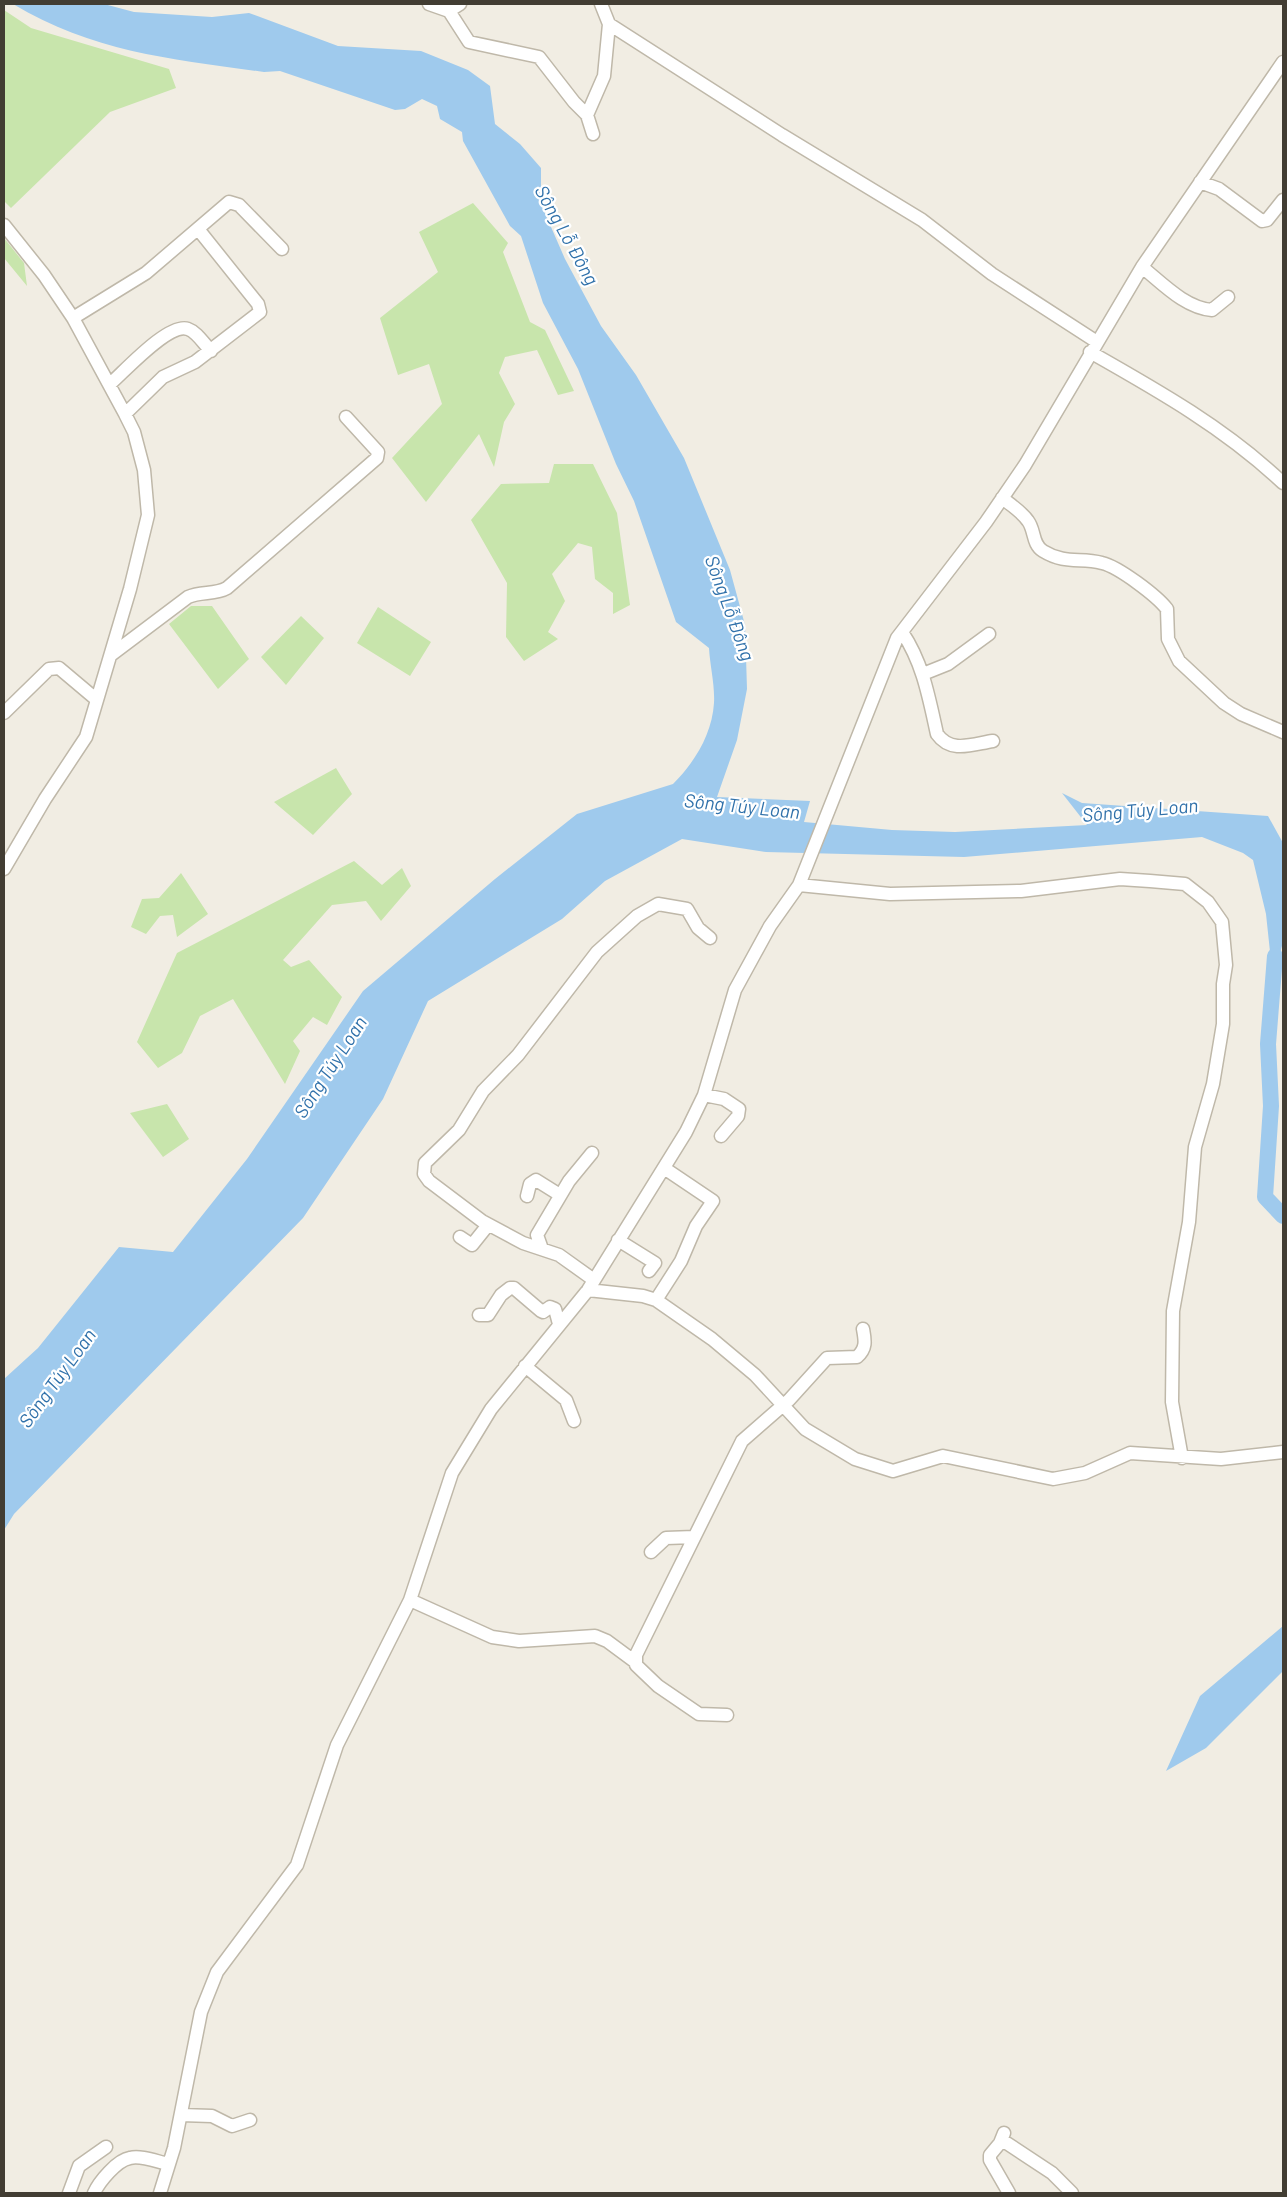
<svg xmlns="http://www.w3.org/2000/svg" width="1287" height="2197" viewBox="0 0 1287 2197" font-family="Barlow,sans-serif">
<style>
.green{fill:#c8e5ac}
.water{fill:#9fcaed}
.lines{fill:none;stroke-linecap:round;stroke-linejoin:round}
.river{stroke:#9fcaed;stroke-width:16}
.minor-casing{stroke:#bfb8a9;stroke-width:15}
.minor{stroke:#fff;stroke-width:12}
.labels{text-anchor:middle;stroke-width:4.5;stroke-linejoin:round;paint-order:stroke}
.water-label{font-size:19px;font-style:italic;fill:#3071aa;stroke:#fff}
</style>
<rect width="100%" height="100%" fill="#f1ede3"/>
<path class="green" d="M 4,10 L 31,28 L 169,69 L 176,88 L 110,112 L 11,208 L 4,201 Z
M 473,203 L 508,243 L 503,252 L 530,322 L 545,330 L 574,391 L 558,395 L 537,350 L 505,357 L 499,373 L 515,404 L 504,422 L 494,467 L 479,434 L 426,502 L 392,458 L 442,404 L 429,364 L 398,375 L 380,318 L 438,272 L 419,232 Z
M 4,238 L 24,263 L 27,286 L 4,258 Z
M 554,464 L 593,464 L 617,513 L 630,605 L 613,614 L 613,593 L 595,579 L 592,547 L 578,543 L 552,574 L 565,601 L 548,632 L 558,639 L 524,661 L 506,637 L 507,583 L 471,520 L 501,484 L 549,483 Z
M 191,606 L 212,606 L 249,659 L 218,689 L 169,624 Z
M 378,607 L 431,642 L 410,676 L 357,643 Z
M 301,616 L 324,638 L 286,685 L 261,657 Z
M 336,768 L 352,794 L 313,835 L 274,802 Z
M 354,861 L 382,885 L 402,868 L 411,886 L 381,921 L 366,901 L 332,905 L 283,960 L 291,967 L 309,960 L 342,997 L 327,1025 L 313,1017 L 293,1041 L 300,1051 L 285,1084 L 233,999 L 200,1016 L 182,1053 L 158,1068 L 137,1042 L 177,953 Z
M 181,873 L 208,914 L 177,937 L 173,915 L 160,916 L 146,934 L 131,927 L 142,899 L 159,898 Z
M 167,1104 L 189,1139 L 163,1157 L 130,1113 Z"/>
<path class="water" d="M 13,4 L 104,4 L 134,12 L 212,17 L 249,13 L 338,46 L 421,51 L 468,70 L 490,86 L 495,124 L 520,144 L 541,168 L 541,204 L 565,259 L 601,326 L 636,375 L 684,458 L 730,570 L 745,625 L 747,689 L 737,740 L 717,797 L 810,801 L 804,822 L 892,830 L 955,832 L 1087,825 L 1062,793 L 1082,803 L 1268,816 L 1283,843 L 1283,942 L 1273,980 L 1266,914 L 1253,860 L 1243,853 L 1202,837 L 964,857 L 766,852 L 682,839 L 605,881 L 562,919 L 428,1001 L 383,1099 L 303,1218 L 14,1514 L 4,1530 L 4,1379 L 38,1348 L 119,1247 L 173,1252 L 247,1159 L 363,991 L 495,879 L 577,814 L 673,784 C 695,762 712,734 714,703 C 715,685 710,666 709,648 L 676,622 L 634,501 L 616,464 L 578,369 L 543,303 L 521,236 L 510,226 L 463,141 L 462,132 L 440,119 L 437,106 L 422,99 L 405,109 L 395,110 L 280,71 L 264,72 C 172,59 95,53 13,4 Z
M 1283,1626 L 1283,1671 L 1206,1748 L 1166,1771 L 1200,1696 Z"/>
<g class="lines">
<path class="river" d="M 1275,956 L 1268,1044 L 1271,1106 L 1265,1197 L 1283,1216"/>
<defs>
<path id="minor" d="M 429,4 L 449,11 L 469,42 L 539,57 L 574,102 L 587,115 L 593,134
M 449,11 L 460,4
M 609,24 L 782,135 L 922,220 L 992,274 L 1097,342
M 587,115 L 604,76 L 609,24 L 601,4
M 1200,182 L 1219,189 L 1262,221 L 1267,220 L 1283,200
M 4,225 L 44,275 L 73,318 L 125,414 L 134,432 L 144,470 L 148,515 L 130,589 L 86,737 L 45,799 L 4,869
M 1142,267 C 1162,283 1185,308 1212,310 L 1228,297
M 73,318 L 146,273 L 229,202 L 239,205 L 282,249
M 1090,352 C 1159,391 1226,429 1283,483
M 110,384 C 125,371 169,322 188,329 C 197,332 204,344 211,351
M 125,414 L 163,377 L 195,362 L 260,312 L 258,304 L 198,229
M 1002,498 C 1011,505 1022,512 1028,521 C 1035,530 1032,544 1043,551 C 1066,565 1080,557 1102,563 C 1119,567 1157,596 1167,609 L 1168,639 L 1179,661 L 1224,703 L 1241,714 L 1283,732
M 902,632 C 923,663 929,698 937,734 C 951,754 973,744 993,741
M 111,655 L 188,597 C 201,591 215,595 227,588 L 377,458 L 378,452 L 346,417
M 923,674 L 948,664 L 989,634
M 4,713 L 49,669 L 59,668 L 97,700
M 799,885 L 890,894 L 1021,891 L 1120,879 L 1150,881 L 1185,884 L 1208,902 L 1222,922 L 1226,965 L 1223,984 L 1223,1024 L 1213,1084 L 1195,1147 L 1189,1222 L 1173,1311 L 1172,1402 L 1182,1458
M 704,1095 L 724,1099 L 739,1109 L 738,1116 L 721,1136
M 527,1196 L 530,1184 L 536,1180 L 560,1195
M 460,1237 L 472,1245 L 488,1225
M 618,1240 L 655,1263 L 649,1271
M 542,1249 L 537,1235 L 569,1181 L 592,1153
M 594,1280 L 559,1255 L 523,1243 L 482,1221 L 429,1181 L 424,1174 L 425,1163 L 459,1130 L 483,1091 L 518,1055 L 597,952 L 637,916 L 658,904 L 687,909 L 698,928 L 710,938
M 588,1290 L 643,1296 L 656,1300 L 712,1339 L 755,1375 L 805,1429 L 855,1459 L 893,1471 L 943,1456 L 1053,1479 L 1085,1473 L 1130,1453 L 1221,1459 L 1283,1452
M 656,1300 L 681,1261 L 696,1226 L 713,1201 L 664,1168
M 479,1315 L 488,1315 L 501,1295 L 510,1288 L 514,1288 L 541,1311 L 543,1312 L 550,1307 L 555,1309 L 559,1324
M 525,1366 L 566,1400 L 574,1421
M 651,1552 L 666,1538 L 694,1537
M 410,1600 L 492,1637 L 519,1641 L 595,1636 L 607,1641 L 634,1661
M 727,1715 L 699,1714 L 658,1686 L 636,1665 L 636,1655 L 742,1441 L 789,1400 L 827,1358 L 857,1357 C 867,1348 865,1340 863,1329
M 181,2115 L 212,2116 L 232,2126 L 250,2120
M 1004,2133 L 1000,2143 L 990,2155 L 990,2160 L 1009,2193
M 1002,2140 L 1052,2173 L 1072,2193
M 69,2193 L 79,2166 L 106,2147
M 94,2193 C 99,2182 117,2160 130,2158 C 141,2155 158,2162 169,2164
M 160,2193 L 174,2148 L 201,2012 L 217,1972 L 297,1865 L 337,1745 L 410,1600 L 452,1473 L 491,1409 L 588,1290 L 686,1132 L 704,1095 L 735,990 L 770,926 L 799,885 L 897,638 L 986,522 L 1025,465 L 1142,267 L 1283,62"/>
</defs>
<use href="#minor" class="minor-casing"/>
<use href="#minor" class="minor"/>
</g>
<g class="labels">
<g class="water-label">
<text transform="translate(567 235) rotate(61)" y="7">Sông Lỗ Đông</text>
<text transform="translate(730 608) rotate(70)" y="7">Sông Lỗ Đông</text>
<text transform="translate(742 806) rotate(6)" y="7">Sông Túy Loan</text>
<text transform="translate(1140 810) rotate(-5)" y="7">Sông Túy Loan</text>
<text transform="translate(330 1067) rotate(-57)" y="7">Sông Túy Loan</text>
<text transform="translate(57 1378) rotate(-54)" y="7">Sông Túy Loan</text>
</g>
</g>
<rect width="1287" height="2197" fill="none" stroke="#423d33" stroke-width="10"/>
</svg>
